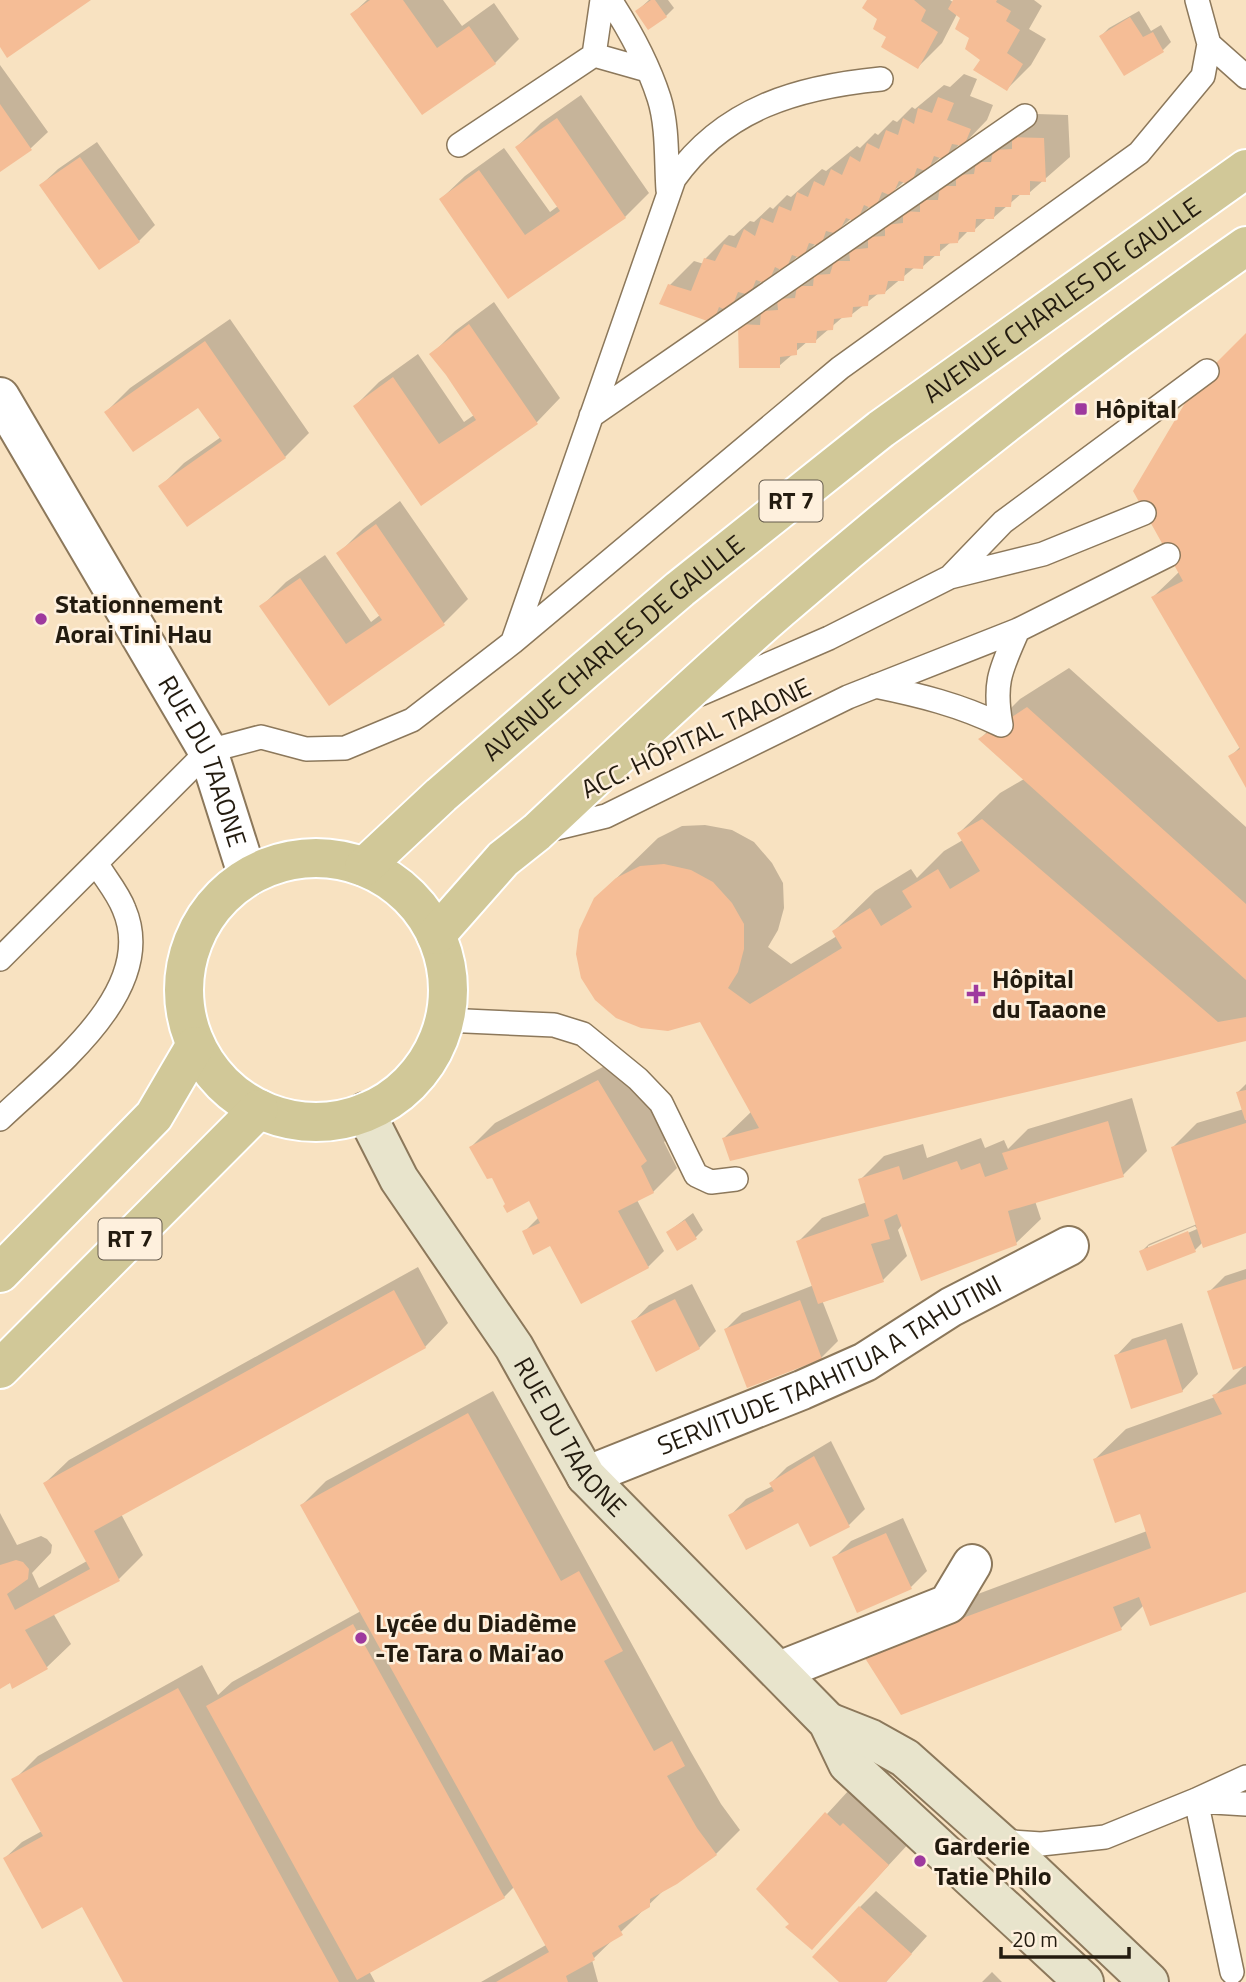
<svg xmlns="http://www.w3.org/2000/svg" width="1246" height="1982" viewBox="0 0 1246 1982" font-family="'Titillium Web',sans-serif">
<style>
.shadow{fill:#0003;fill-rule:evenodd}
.building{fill:#f5bd96}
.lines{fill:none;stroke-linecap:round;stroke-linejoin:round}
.lane-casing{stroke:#8c785b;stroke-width:26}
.street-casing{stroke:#8c785b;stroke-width:42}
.secondary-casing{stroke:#8c785b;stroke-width:42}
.primary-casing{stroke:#fff;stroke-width:42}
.lane{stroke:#fff;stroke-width:23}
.street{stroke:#fff;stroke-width:38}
.secondary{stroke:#e8e4cc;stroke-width:38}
.primary{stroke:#d1c898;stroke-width:38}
.poi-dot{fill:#9e399e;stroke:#fef0dd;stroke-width:2.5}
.labels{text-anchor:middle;stroke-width:5;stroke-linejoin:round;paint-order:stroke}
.shield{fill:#fef0dd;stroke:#655b4d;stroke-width:2}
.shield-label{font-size:24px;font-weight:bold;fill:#231b0f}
.street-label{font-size:26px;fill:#231b0f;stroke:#fef0dd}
.poi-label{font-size:26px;font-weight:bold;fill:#231b0f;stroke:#fef0dd;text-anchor:start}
</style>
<rect width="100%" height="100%" fill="#f8e2c1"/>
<path class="shadow" d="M 367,0 L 443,0 L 462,26 L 494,3 L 519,39 L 495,63 L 422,113 L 352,14 Z
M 649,0 L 668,0 L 674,8 L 666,16 L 637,11 Z
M 869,0 L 950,0 L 954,3 L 955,0 L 1034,0 L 1042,6 L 1029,29 L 1046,39 L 1031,65 L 1007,89 L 982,59 L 962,17 L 957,14 L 942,43 L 918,67 L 888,36 Z
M 1139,11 L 1151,31 L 1161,25 L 1171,42 L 1163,50 L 1101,36 L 1109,28 Z
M 0,65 L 48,132 L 31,148 L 0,170 Z
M 964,74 L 977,79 L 970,96 L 993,105 L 987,120 L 963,145 L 960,144 L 945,158 L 941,157 L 910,183 L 905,181 L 874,208 L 870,206 L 856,220 L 852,218 L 821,244 L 816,243 L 803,257 L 798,256 L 784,269 L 781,268 L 767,282 L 762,281 L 730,310 L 726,308 L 712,321 L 670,285 L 694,261 L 704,264 L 705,259 L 729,235 L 734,236 L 750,221 L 754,222 L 770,207 L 773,209 L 787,195 L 791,197 L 822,169 L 826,171 L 857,146 L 860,148 L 875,133 L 878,135 L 893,120 L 897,122 L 912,107 L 915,109 L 944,85 L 950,87 Z
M 581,95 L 649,193 L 625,217 L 508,297 L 441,199 L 465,176 L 504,148 L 550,212 L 558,206 L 517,147 L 541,123 Z
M 1037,114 L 1068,115 L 1070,157 L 1029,193 L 1022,193 L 993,218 L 987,218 L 974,230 L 969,230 L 957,242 L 951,242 L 922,267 L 915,267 L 885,292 L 879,293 L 851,315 L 844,316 L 815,341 L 808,341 L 779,366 L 740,325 L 1025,126 Z
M 97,142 L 155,225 L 139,241 L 41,185 L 58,169 Z
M 494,302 L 560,398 L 537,422 L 422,504 L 355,406 L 379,382 L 418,354 L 464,422 L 474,415 L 447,374 L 431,355 L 455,331 Z
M 230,319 L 309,433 L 285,457 L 187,525 L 160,487 L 184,463 L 221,437 L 199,405 L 106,412 L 130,388 Z
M 1246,335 L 1246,785 L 1231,756 L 1240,747 L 1153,597 L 1180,571 Z
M 400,501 L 468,599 L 444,623 L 330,703 L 262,606 L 286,582 L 325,555 L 371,622 L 380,615 L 339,553 L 363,529 Z
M 1069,668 L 1246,827 L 1246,1039 L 724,1138 L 752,1111 L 701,1020 L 595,899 L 658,838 L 682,826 L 705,825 L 732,830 L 754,842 L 772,863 L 783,883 L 784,908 L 778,930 L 768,947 L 791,964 L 837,936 L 834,931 L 875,891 L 911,869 L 917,878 L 944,851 L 963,840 L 959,833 L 1000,793 L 1024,779 L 980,739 L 1020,699 Z
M 622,1057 L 670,1136 L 664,1142 L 677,1168 L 653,1192 L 637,1200 L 664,1251 L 648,1267 L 553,1247 L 524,1232 L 539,1217 L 530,1199 L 507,1204 L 493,1176 L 471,1147 L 495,1123 Z
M 1246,1084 L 1246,1231 L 1203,1242 L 1195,1250 L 1141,1252 L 1149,1244 L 1197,1224 L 1173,1147 L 1197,1123 L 1244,1109 L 1238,1092 ZM 1195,1226 L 1197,1229 L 1148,1250 L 1148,1246 Z
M 1132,1098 L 1147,1151 L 1123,1175 L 1035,1201 L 1041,1219 L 1016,1243 L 902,1225 L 898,1230 L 907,1256 L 883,1280 L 822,1300 L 838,1341 L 821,1358 L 726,1329 L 742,1313 L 814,1285 L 798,1242 L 822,1218 L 867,1202 L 860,1180 L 884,1156 L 923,1144 L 927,1158 L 981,1138 L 985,1148 L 1004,1140 L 1008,1149 L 1028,1129 Z
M 693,1213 L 703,1230 L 695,1238 L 668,1232 Z
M 418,1267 L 448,1323 L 425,1347 L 121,1514 L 143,1555 L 119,1579 L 53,1613 L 71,1644 L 47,1667 L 0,1687 L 0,1513 L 17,1545 L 41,1536 L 47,1539 L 52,1545 L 51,1553 L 32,1573 L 39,1588 L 87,1561 L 45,1483 L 69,1460 Z
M 1246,1269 L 1246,1590 L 1144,1605 L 1121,1628 L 895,1625 L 1147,1531 L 1141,1512 L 1095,1459 L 1126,1429 L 1215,1397 L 1214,1396 L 1245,1365 L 1209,1292 L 1225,1276 Z
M 692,1284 L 716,1331 L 699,1348 L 633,1322 L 649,1305 Z
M 1182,1323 L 1198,1374 L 1182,1391 L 1116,1356 L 1132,1339 Z
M 493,1391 L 691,1752 L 721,1804 L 740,1830 L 716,1854 L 666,1888 L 592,1960 L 598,1982 L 481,1982 L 546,1945 L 514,1887 L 504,1897 L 369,1971 L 375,1982 L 125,1982 L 82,1904 L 5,1858 L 22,1842 L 42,1831 L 14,1780 L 38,1756 L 202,1665 L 218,1695 L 232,1682 L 361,1611 L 302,1505 L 326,1481 Z
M 831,1441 L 865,1509 L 849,1525 L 730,1516 L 746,1499 L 773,1486 L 771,1483 L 787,1467 Z
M 903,1518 L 927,1571 L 911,1587 L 834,1558 L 851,1541 Z
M 850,1789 L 912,1840 L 812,1948 L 758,1889 Z
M 876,1891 L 927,1936 L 886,1982 L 842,1982 L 860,1907 Z
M 992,1972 L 1002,1982 L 982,1982 Z"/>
<path class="building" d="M 0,0 L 91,0 L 7,58 L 0,47 Z
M 370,0 L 403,0 L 437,48 L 469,26 L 496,64 L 422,115 L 350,14 Z
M 651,0 L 655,0 L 667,17 L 648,30 L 635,11 Z
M 867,0 L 914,0 L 926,10 L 921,21 L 938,32 L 918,69 L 881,47 L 886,37 L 873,29 L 877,19 L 862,8 Z
M 953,0 L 997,0 L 996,2 L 1011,11 L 1006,21 L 1020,30 L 1007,53 L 1023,64 L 1007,91 L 973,70 L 980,60 L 965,49 L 969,38 L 955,29 L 960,18 L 948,9 Z
M 1130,17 L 1143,37 L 1153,32 L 1164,52 L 1124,76 L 1099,36 Z
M 938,97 L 954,103 L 947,120 L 971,129 L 964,146 L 952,144 L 946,160 L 934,156 L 928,172 L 917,168 L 911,185 L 899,181 L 892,196 L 882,192 L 875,210 L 864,205 L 857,222 L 846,218 L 838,234 L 826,231 L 821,246 L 809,243 L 803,259 L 792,255 L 785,272 L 775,267 L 768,284 L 756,280 L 750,295 L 738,292 L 730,312 L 719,307 L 713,323 L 659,304 L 668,284 L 691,291 L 704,258 L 715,261 L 724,244 L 736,248 L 744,229 L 755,236 L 761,218 L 773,223 L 779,206 L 791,211 L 797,192 L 808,197 L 814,181 L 824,186 L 831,169 L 842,175 L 850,156 L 860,162 L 867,143 L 879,149 L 886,130 L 898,135 L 903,118 L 914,124 L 918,108 L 932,113 Z
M 0,104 L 32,150 L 0,172 Z
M 557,118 L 626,218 L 508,299 L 439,199 L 479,170 L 525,235 L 560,211 L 515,147 Z
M 1012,137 L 1044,138 L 1046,182 L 1030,181 L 1030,195 L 1012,195 L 1011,207 L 995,207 L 994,219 L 976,219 L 975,232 L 959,232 L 958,243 L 940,244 L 940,256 L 924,256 L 923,269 L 905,268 L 904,281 L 888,281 L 885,294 L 869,295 L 868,306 L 853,307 L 852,317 L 834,319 L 833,330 L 817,331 L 816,343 L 797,343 L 797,355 L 780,357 L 780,368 L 739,368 L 738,324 L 760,325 L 761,311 L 778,310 L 777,299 L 795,298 L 797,286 L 813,286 L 814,275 L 830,274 L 834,261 L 850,261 L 849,250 L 868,248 L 868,237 L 885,236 L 885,225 L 903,223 L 903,211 L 920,212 L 920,200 L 938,200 L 940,186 L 956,186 L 956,175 L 974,174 L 976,162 L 991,162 L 993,150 L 1012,149 Z
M 80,157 L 140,242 L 99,270 L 39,185 Z
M 469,324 L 538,424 L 421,506 L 353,406 L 393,377 L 439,444 L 476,420 L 446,375 L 429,354 Z
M 1246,333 L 1246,788 L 1228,756 L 1240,749 L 1151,597 L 1183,581 L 1133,491 L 1198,381 Z
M 205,341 L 286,458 L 187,527 L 158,486 L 222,441 L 198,408 L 133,452 L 104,412 Z
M 376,524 L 445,625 L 329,706 L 259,606 L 300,578 L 346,644 L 382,620 L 336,553 Z
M 1027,707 L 1246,904 L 1246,980 L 978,739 Z
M 982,819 L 1218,1022 L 1246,1017 L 1246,1041 L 730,1161 L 722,1138 L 759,1128 L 700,1022 L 668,1031 L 641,1028 L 616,1018 L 595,1000 L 581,978 L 576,954 L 579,930 L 594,898 L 616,878 L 640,866 L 664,864 L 691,870 L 713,882 L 732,903 L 744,924 L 744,949 L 738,972 L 728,988 L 750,1004 L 842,948 L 832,931 L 870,908 L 881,926 L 912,907 L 902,891 L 938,869 L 950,889 L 980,871 L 957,833 Z
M 598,1080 L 647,1161 L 641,1166 L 654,1193 L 618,1211 L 649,1268 L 581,1304 L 550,1246 L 533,1255 L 522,1231 L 540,1223 L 529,1201 L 507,1213 L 503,1206 L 505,1204 L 492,1178 L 487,1179 L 469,1147 Z
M 1246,1090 L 1246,1120 L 1245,1120 L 1236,1092 Z
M 1108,1121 L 1124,1177 L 1008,1211 L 1017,1245 L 921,1281 L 897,1214 L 884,1220 L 890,1239 L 871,1244 L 884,1282 L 818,1304 L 796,1241 L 869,1216 L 858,1179 L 899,1166 L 903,1180 L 957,1161 L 961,1170 L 980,1163 L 985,1177 L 1008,1169 L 1002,1153 Z
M 1246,1123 L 1246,1233 L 1203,1248 L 1171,1147 Z
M 685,1220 L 697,1239 L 677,1251 L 666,1232 Z
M 1188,1231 L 1196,1252 L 1147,1271 L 1139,1251 Z
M 1246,1279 L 1246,1366 L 1233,1370 L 1207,1291 Z
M 394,1290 L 426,1348 L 94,1531 L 120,1581 L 25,1630 L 48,1669 L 12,1689 L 10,1683 L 0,1689 L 0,1565 L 16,1560 L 23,1562 L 29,1569 L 28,1579 L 7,1594 L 15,1610 L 90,1569 L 43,1483 Z
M 675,1299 L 700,1349 L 656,1372 L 631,1321 Z
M 800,1300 L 822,1359 L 747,1388 L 724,1329 Z
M 1166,1339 L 1183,1392 L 1131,1409 L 1114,1355 Z
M 1246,1384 L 1246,1592 L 1150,1626 L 1139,1597 L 1113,1607 L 1122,1630 L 901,1715 L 863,1655 L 1151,1548 L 1140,1514 L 1115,1523 L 1093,1459 L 1222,1414 L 1212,1395 Z
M 468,1413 L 561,1581 L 579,1571 L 623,1651 L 604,1661 L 654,1751 L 672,1741 L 685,1766 L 667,1776 L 697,1828 L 717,1855 L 677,1884 L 650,1899 L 650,1907 L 618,1926 L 623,1935 L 592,1953 L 595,1960 L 566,1976 L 568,1982 L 496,1982 L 549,1952 L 300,1505 Z
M 814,1456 L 850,1527 L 810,1547 L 798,1523 L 746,1550 L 728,1515 L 774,1491 L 769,1483 Z
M 886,1533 L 912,1589 L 857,1613 L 832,1557 Z
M 353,1624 L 505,1898 L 357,1980 L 206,1706 Z
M 178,1688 L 192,1713 L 339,1982 L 123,1982 L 82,1907 L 42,1929 L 3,1858 L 43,1836 L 11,1779 Z
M 825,1812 L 840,1826 L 843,1823 L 889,1865 L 812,1950 L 785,1927 L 789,1924 L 756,1889 Z
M 859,1906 L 912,1954 L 886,1982 L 839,1982 L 812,1957 Z"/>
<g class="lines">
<defs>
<path id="lane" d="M 610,0 C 629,29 648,64 659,98 C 668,126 666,161 668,190
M 1209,44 L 1246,77
M 594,55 L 647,70
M 459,145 L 594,55 L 602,0
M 591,416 L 1025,116
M 950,577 L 1003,522 L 1207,371
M 513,641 L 674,179 C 724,108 798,87 881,79
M 875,686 C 919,695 960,705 1001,725
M 700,694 L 829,638 L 950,577 L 1043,554 L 1144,513
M 1001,725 C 993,682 1001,669 1018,630
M 544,831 L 606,816 L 848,697 L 1018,630 L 1168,555
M 0,959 L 208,751 L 261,737 L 306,749 L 345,748 L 412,720 L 513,642 L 840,368 L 1139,153 L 1203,76 L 1209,44 L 1197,0
M 444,1020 L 554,1025 L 583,1034 L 638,1079 L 661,1103 L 696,1175 L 711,1182 L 736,1179
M 0,1119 C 51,1070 159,991 124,909 C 118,893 105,878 96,863
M 1196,1800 L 1232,1972
M 1197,1801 L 1246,1804
M 1000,1841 L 1041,1844 L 1105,1837 L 1196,1800 L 1246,1777"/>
<g id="street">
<path id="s1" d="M 0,397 L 208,751 L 248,877"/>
<path id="s2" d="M 586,1476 L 802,1390 L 865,1362 L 951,1307 L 1069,1246"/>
<path d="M 779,1671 L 948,1604 L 972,1564"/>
</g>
<g id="secondary">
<path id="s3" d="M 365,1112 L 399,1179 L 514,1347 L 586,1476 L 828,1722 L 848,1764 L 1084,1982"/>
<path d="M 828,1722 L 871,1739 L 905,1758 L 1034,1873 L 1149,1982"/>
</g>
<g id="primary">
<circle cx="316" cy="990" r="132"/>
<path id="s4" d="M 364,867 L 441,795 L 584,671 L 680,589 L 881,429 L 1246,169"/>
<path d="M 436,935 L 503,859 L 537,832 C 617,757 696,682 779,610 C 928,481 1084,359 1246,246"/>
<path d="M 0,1273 L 154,1116 L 195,1046"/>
<path d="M 0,1369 L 259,1109"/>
</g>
</defs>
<use href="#lane" class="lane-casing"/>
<use href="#street" class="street-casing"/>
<use href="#secondary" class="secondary-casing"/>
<use href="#primary" class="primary-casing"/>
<use href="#lane" class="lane"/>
<use href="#street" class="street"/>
<use href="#secondary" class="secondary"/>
<use href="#primary" class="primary"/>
</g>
<g class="poi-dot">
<rect x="1074" y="402" width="14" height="14" rx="3.5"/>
<circle cx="41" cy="619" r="7"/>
<path d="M972.5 983.5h7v7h7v7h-7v7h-7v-7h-7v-7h7z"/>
<circle cx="361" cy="1638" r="7"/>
<circle cx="920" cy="1861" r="7"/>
</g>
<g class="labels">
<g class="shield">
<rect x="759.5" y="480.5" width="63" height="41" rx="5"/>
<rect x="98.5" y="1218.5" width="63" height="41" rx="5"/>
</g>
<g class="shield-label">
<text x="791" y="509">RT 7</text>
<text x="130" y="1247">RT 7</text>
</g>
<g class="street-label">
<text dy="9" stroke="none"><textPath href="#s4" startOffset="900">AVENUE CHARLES DE GAULLE</textPath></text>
<text dy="9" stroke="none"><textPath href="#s4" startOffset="332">AVENUE CHARLES DE GAULLE</textPath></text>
<text transform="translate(696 738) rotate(-25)" y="9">ACC. HÔPITAL TAAONE</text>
<text dy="9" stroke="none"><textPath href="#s1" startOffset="418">RUE DU TAAONE</textPath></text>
<text dy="9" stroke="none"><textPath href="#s2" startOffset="268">SERVITUDE TAAHITUA A TAHUTINI</textPath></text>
<text dy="9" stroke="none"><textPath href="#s3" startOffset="385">RUE DU TAAONE</textPath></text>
</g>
<g class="poi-label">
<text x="1095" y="418">Hôpital</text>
<text x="55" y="613">Stationnement<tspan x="55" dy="30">Aorai Tini Hau</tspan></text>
<text x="992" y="988">Hôpital<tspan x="992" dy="30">du Taaone</tspan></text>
<text x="375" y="1632">Lycée du Diadème<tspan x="375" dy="30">-Te Tara o Mai’ao</tspan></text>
<text x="934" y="1855">Garderie<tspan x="934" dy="30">Tatie Philo</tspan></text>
</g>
</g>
<path d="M1001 1947v10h128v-10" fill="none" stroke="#231b0f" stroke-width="3.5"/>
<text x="1012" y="1947" font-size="21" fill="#231b0f" stroke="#fef0dd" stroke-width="5" paint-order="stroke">20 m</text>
</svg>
